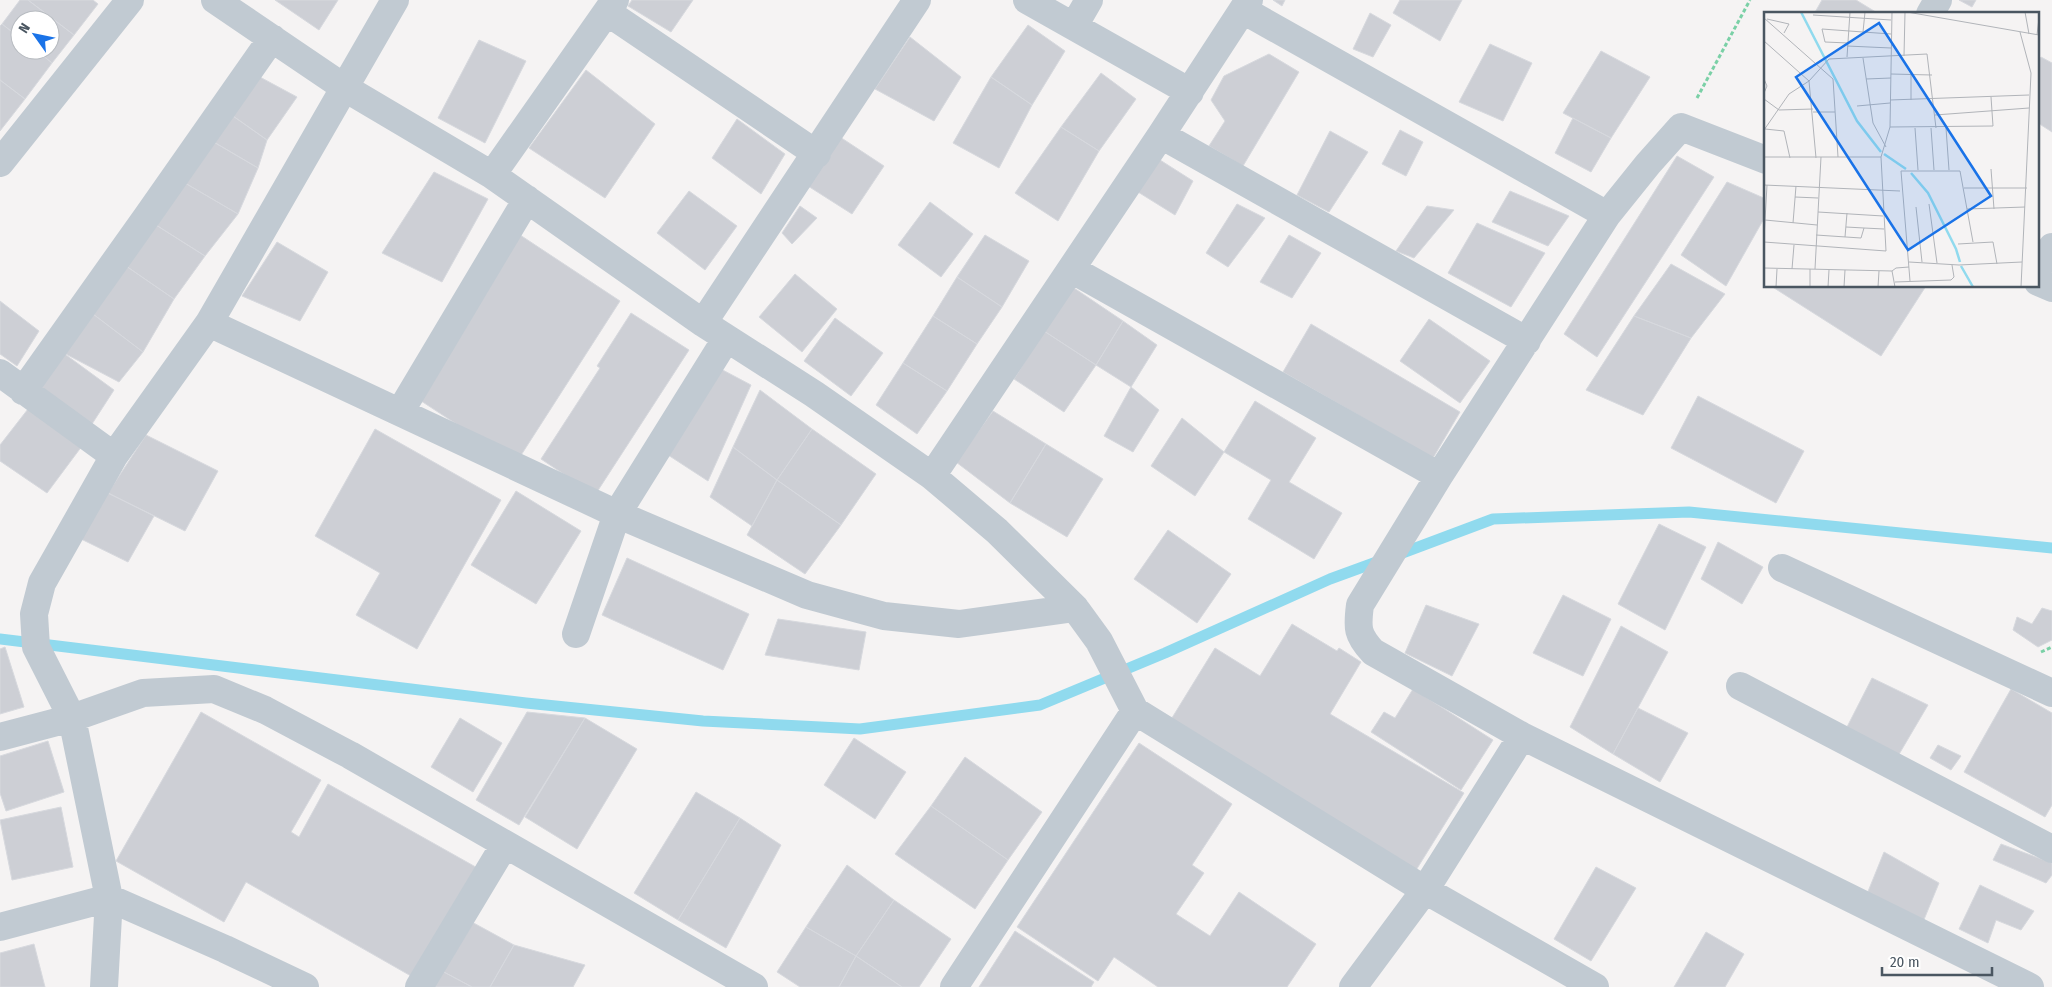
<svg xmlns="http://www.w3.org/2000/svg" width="2052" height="987" viewBox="0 0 2052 987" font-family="'Fira Sans Condensed',sans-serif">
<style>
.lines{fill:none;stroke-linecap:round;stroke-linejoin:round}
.stream{stroke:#90daee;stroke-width:11}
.building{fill:#cdcfd5;stroke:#d7d9de}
.path{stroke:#7ad0a6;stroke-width:3;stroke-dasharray:4 2.5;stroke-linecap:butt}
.minor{stroke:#c1cad2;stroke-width:28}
.inset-river{fill:none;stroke:#90daee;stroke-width:2.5}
.inset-road{fill:none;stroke:#b1b4b9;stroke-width:1}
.view{fill:#1a73e8;fill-opacity:0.15;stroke:#1a73e8;stroke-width:2.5}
.inset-edge{fill:none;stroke:#4a5661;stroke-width:2.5}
</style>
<rect width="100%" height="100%" fill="#f5f3f3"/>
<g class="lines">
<path class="stream" d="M 1397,555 L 1493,519 L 1689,512 L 2052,548
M 0,639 L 526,703 L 703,721 L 860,729 L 1040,705 L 1165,653 L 1330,579 L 1382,560"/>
</g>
<path class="building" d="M 20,0 L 28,0 L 74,35 L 52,63 L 36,50 L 50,50 L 50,20 L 20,20 L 20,38 L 2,24 Z
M 28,0 L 93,0 L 98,4 L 74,35 Z
M 275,0 L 338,0 L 319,30 Z
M 632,0 L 693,0 L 671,32 L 628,6 Z
M 1273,0 L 1285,0 L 1282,6 Z
M 1400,0 L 1462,0 L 1440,41 L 1393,13 Z
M 1822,0 L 1856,0 L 1879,14 L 1814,14 Z
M 1959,0 L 1976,0 L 1972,7 Z
M 1370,13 L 1391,25 L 1373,57 L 1353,49 Z
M 2,24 L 20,38 L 20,50 L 36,50 L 52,63 L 25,99 L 0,80 L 0,26 Z
M 1028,25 L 1065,51 L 1032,105 L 991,77 Z
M 910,37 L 961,77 L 934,121 L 875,89 Z
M 479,40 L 526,61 L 485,143 L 438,118 Z
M 1490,44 L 1532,63 L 1503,121 L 1459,102 Z
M 1601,51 L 1650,77 L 1611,138 L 1563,113 Z
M 1269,54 L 1299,72 L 1243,166 L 1209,146 L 1225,121 L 1211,100 L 1224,76 Z
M 2041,57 L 2052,63 L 2052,132 L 2038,123 L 2038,61 Z
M 586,70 L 655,124 L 605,198 L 529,148 Z
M 1101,73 L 1136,99 L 1099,151 L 1061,127 Z
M 258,76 L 297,97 L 267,140 L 233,116 Z
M 991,77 L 1032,105 L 999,168 L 953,143 Z
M 0,80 L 25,99 L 0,131 Z
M 233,116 L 267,140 L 258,168 L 212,141 Z
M 1573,118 L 1611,138 L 1591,172 L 1555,153 Z
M 737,119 L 785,154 L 761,194 L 712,158 Z
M 1061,127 L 1099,151 L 1058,221 L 1015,193 Z
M 1400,130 L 1423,142 L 1406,176 L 1382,164 Z
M 1330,131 L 1368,152 L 1329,212 L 1297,195 Z
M 840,137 L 884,166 L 852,214 L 808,186 Z
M 212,141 L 258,168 L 238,214 L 185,183 Z
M 1677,156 L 1714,177 L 1597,357 L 1564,334 Z
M 1160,160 L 1193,181 L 1175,215 L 1138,192 Z
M 434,172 L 488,199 L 442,282 L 382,253 Z
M 1727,182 L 1766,199 L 1766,215 L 1726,286 L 1681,255 Z
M 185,183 L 238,214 L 205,256 L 156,225 Z
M 689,191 L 737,226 L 705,270 L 657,233 Z
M 1510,191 L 1569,216 L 1548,246 L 1492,222 Z
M 930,202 L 973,234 L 941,277 L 898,245 Z
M 1237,204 L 1265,218 L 1228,267 L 1206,253 Z
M 800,206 L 817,218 L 792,244 L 782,233 Z
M 1427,206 L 1454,210 L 1414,258 L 1396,251 Z
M 1477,223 L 1545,253 L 1511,307 L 1448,273 Z
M 156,225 L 205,256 L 174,299 L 126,266 Z
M 511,229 L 620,301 L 516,463 L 415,397 Z
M 985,235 L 1029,261 L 1002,307 L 957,277 Z
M 1289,235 L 1321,253 L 1292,298 L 1260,282 Z
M 277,242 L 328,272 L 300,321 L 242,296 Z
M 1671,264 L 1725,294 L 1691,338 L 1634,316 Z
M 126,266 L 174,299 L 143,352 L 93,314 Z
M 795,274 L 837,309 L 802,352 L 759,317 Z
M 957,277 L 1002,307 L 977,344 L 933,316 Z
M 1771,286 L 1926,286 L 1881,356 Z
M 1074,288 L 1123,321 L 1096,365 L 1044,331 Z
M 0,301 L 39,331 L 17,366 L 0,354 Z
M 631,313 L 689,350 L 595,495 L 541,459 L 600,368 L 597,366 Z
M 93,314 L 143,352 L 119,382 L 62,352 Z
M 933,316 L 977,344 L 947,391 L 903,363 Z
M 1634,316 L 1691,338 L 1643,415 L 1586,390 Z
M 835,318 L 883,353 L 851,396 L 804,361 Z
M 1429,319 L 1490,361 L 1460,403 L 1400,361 Z
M 1123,321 L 1157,345 L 1131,387 L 1096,365 Z
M 1311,324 L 1460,412 L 1433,458 L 1283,372 Z
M 1044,331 L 1096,365 L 1064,412 L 1014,379 Z
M 62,352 L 114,390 L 92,424 L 39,387 Z
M 903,363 L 947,391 L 917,434 L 876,405 Z
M 717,367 L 751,385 L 708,481 L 665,453 Z
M 1131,387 L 1159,410 L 1133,452 L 1104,436 Z
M 760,390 L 812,429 L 777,480 L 733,447 Z
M 1698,396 L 1804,451 L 1776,503 L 1671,448 Z
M 1255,401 L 1316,438 L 1289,482 L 1342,513 L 1314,559 L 1248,519 L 1271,480 L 1224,452 Z
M 28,409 L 82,446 L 47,493 L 0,461 L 0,445 Z
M 993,411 L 1046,444 L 1010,503 L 956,462 Z
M 1182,418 L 1224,452 L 1195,496 L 1151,466 Z
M 375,429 L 501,500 L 417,649 L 356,615 L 380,573 L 315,536 Z
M 812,429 L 876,474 L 841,525 L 777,480 Z
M 146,435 L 218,471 L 185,531 L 108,493 Z
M 1046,444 L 1103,479 L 1067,537 L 1010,503 Z
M 733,447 L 777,480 L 752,526 L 710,497 Z
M 777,480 L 841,525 L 805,574 L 747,535 Z
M 516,491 L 581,531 L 536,604 L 471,565 Z
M 108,493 L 154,516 L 128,562 L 79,538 Z
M 1659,524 L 1706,547 L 1665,630 L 1618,604 Z
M 1168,530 L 1231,574 L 1197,623 L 1134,579 Z
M 1718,542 L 1763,567 L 1742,604 L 1701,579 Z
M 627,558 L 749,614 L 723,670 L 602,615 Z
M 1563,595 L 1611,619 L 1583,676 L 1533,653 Z
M 1426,605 L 1479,624 L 1452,676 L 1405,653 Z
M 2042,608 L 2052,611 L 2052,640 L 2038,647 L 2013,630 L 2017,617 L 2032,624 Z
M 778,619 L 866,632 L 859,670 L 765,655 Z
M 1292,624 L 1337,651 L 1339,648 L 1361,662 L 1330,714 L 1464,793 L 1413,875 L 1167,726 L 1215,648 L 1260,676 Z
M 1621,626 L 1668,652 L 1613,754 L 1570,727 Z
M 5,647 L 24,707 L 0,714 L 0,649 Z
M 1872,678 L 1928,705 L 1898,756 L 1847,727 Z
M 1413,689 L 1493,740 L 1461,790 L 1371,732 L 1384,712 L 1395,718 Z
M 2011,689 L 2052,713 L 2052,805 L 2045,817 L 1964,772 Z
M 1638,708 L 1688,733 L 1660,782 L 1613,754 Z
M 201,712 L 321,780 L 291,832 L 299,837 L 328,784 L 481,870 L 418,980 L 246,882 L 224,922 L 116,861 Z
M 527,712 L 585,718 L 519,825 L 476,800 Z
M 460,718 L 502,743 L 473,792 L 431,767 Z
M 585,718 L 637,749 L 577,849 L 525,817 Z
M 854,738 L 906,772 L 875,819 L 824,785 Z
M 48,741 L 64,792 L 6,811 L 0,793 L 0,756 Z
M 1139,743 L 1232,804 L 1192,865 L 1204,873 L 1176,914 L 1210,936 L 1239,892 L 1316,944 L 1287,987 L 1158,987 L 1114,957 L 1098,981 L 1017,927 Z
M 1938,745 L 1961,756 L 1951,770 L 1930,758 Z
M 965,757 L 1042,812 L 1008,860 L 931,806 Z
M 696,792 L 740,818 L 678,920 L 634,893 Z
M 931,806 L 1008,860 L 975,909 L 895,854 Z
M 61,807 L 73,867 L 12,880 L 0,820 Z
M 740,818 L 781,845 L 726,948 L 678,920 Z
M 2001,844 L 2052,863 L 2052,875 L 2046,883 L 1993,860 Z
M 1884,852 L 1939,883 L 1923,922 L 1867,894 Z
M 847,865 L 894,900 L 856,956 L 806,927 Z
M 1596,867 L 1636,888 L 1591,961 L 1554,939 Z
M 1980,885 L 2034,911 L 2021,930 L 1996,920 L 1988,943 L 1959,929 Z
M 894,900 L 951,939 L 919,987 L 902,987 L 856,956 Z
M 470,921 L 514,945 L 490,987 L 472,987 L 442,971 Z
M 806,927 L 856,956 L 839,987 L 800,987 L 777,972 Z
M 1015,931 L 1094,982 L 1091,987 L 979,987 Z
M 1706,932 L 1744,954 L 1725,987 L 1674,987 Z
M 34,944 L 45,987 L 0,987 L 0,953 Z
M 514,945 L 585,965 L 573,987 L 490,987 Z
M 856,956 L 902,987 L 839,987 Z
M 442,971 L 472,987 L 434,987 Z"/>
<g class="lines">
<path class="path" d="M 1697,98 L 1750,0
M 2041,652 L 2052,647"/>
<path class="minor" d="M 215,0 L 345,88 L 492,175 L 703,323 L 814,394 L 932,476 L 997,531 L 1075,608 L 1099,641 L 1135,711 L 1425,890 L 1595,987
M 1027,0 L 1190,92
M 1243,10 L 1607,215
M 607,12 L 817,154
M 1930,14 L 1938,0
M 1074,26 L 1089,0
M 1161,135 L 1527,341
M 1766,160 L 1681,127 L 1648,164 L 1607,215 L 1439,476 L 1360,605 C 1357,628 1357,635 1373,652 L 1522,736 L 2030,987
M 0,163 L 130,0
M 492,175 L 615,0
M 2038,268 L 2052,247
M 1071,269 L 1439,476
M 2038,282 L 2052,288
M 209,323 L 617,514 L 807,595 L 884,616 L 959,624 L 1075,608
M 703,323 L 917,0
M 0,373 L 114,456
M 23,391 L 148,215 L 272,38
M 400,412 L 527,199
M 932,476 L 1161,135 L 1249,0
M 1782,568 L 2052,693
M 576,634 L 617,514 L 726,339
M 1740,686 L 2052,849
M 0,737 L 72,718 L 143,693 L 214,689 L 265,710 L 350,755 L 754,987
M 0,927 L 109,898 L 225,949 L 305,987
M 104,987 L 109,898 L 72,718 L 36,647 L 34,614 L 42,583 L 114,456 L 209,323 L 395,0
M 419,987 L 505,844
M 954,987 L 1135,711
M 1353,987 L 1425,890 L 1522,736"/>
</g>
<g transform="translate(1764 12)">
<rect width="275" height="275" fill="#f5f3f3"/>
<path class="inset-river" d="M 37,0 L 93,109 L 117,140M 120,142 L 142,157M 147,161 L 164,181 L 192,237 L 196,250M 197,254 L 209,275"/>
<path class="inset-road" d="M 101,0 L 99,20 L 127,22M 143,0 L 275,23M 261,0 L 265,22M 49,3 L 127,8M 0,6 L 69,67 L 74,145M 3,7 L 25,12 L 20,21M 256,20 L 267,61 L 257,275M 273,23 L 275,6M 0,29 L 45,69 L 52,146M 84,31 L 61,30 L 58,17 L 99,20M 83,34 L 127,36M 140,44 L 141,0M 83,45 L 86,0M 99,46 L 109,111 L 122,135M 127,62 L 168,63M 0,67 L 3,74 L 0,81M 102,67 L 127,66M 0,87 L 15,98 L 49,97M 126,88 L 265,83M 147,88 L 147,63M 93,94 L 126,91M 49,100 L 71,100M 171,103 L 265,96M 126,115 L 229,114 L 227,85M 151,116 L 154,158M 167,116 L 170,158M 182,116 L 185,158M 1,117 L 20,119 L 26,146M 0,118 L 25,82 L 45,69 L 65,47 L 163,42 L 172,116M 0,145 L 117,145M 227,157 L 230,197M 0,173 L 136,179M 200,176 L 263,176M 31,185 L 54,186M 165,192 L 173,251M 152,195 L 158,250M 203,197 L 261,195M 54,200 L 119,204M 1,208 L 53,213M 29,211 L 32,174M 82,215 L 100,216M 52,223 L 97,226 L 100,216 L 120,217M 81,225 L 83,201M 0,226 L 3,173M 0,230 L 122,239 L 117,145 L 126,115 L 128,0M 194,232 L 229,230 L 233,252M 145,250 L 195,253 L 258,250M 0,256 L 128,259 L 132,256 L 145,255M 28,257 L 30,233M 51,257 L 57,145M 128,259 L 131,275M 146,269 L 137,159 L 196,159 L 209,230M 131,270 L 187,268 L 190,265 L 188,253M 12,275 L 13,257M 46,275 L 46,257M 64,275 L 65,258M 80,275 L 81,258M 114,275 L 115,259"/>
<path class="view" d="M 115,11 L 227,184 L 144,238 L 32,65 Z"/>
<rect width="275" height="275" class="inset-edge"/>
</g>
<g transform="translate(35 35) rotate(303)"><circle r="24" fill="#ffffff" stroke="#b7bbc0"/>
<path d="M0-4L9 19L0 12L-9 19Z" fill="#1a73e8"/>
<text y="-8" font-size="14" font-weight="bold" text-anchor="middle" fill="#4a5661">N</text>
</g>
<path d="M1882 967v8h110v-8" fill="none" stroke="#4a5661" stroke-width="2.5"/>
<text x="1890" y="967" font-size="15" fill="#4a5661" stroke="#ffffff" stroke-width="4" paint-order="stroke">20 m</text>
</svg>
